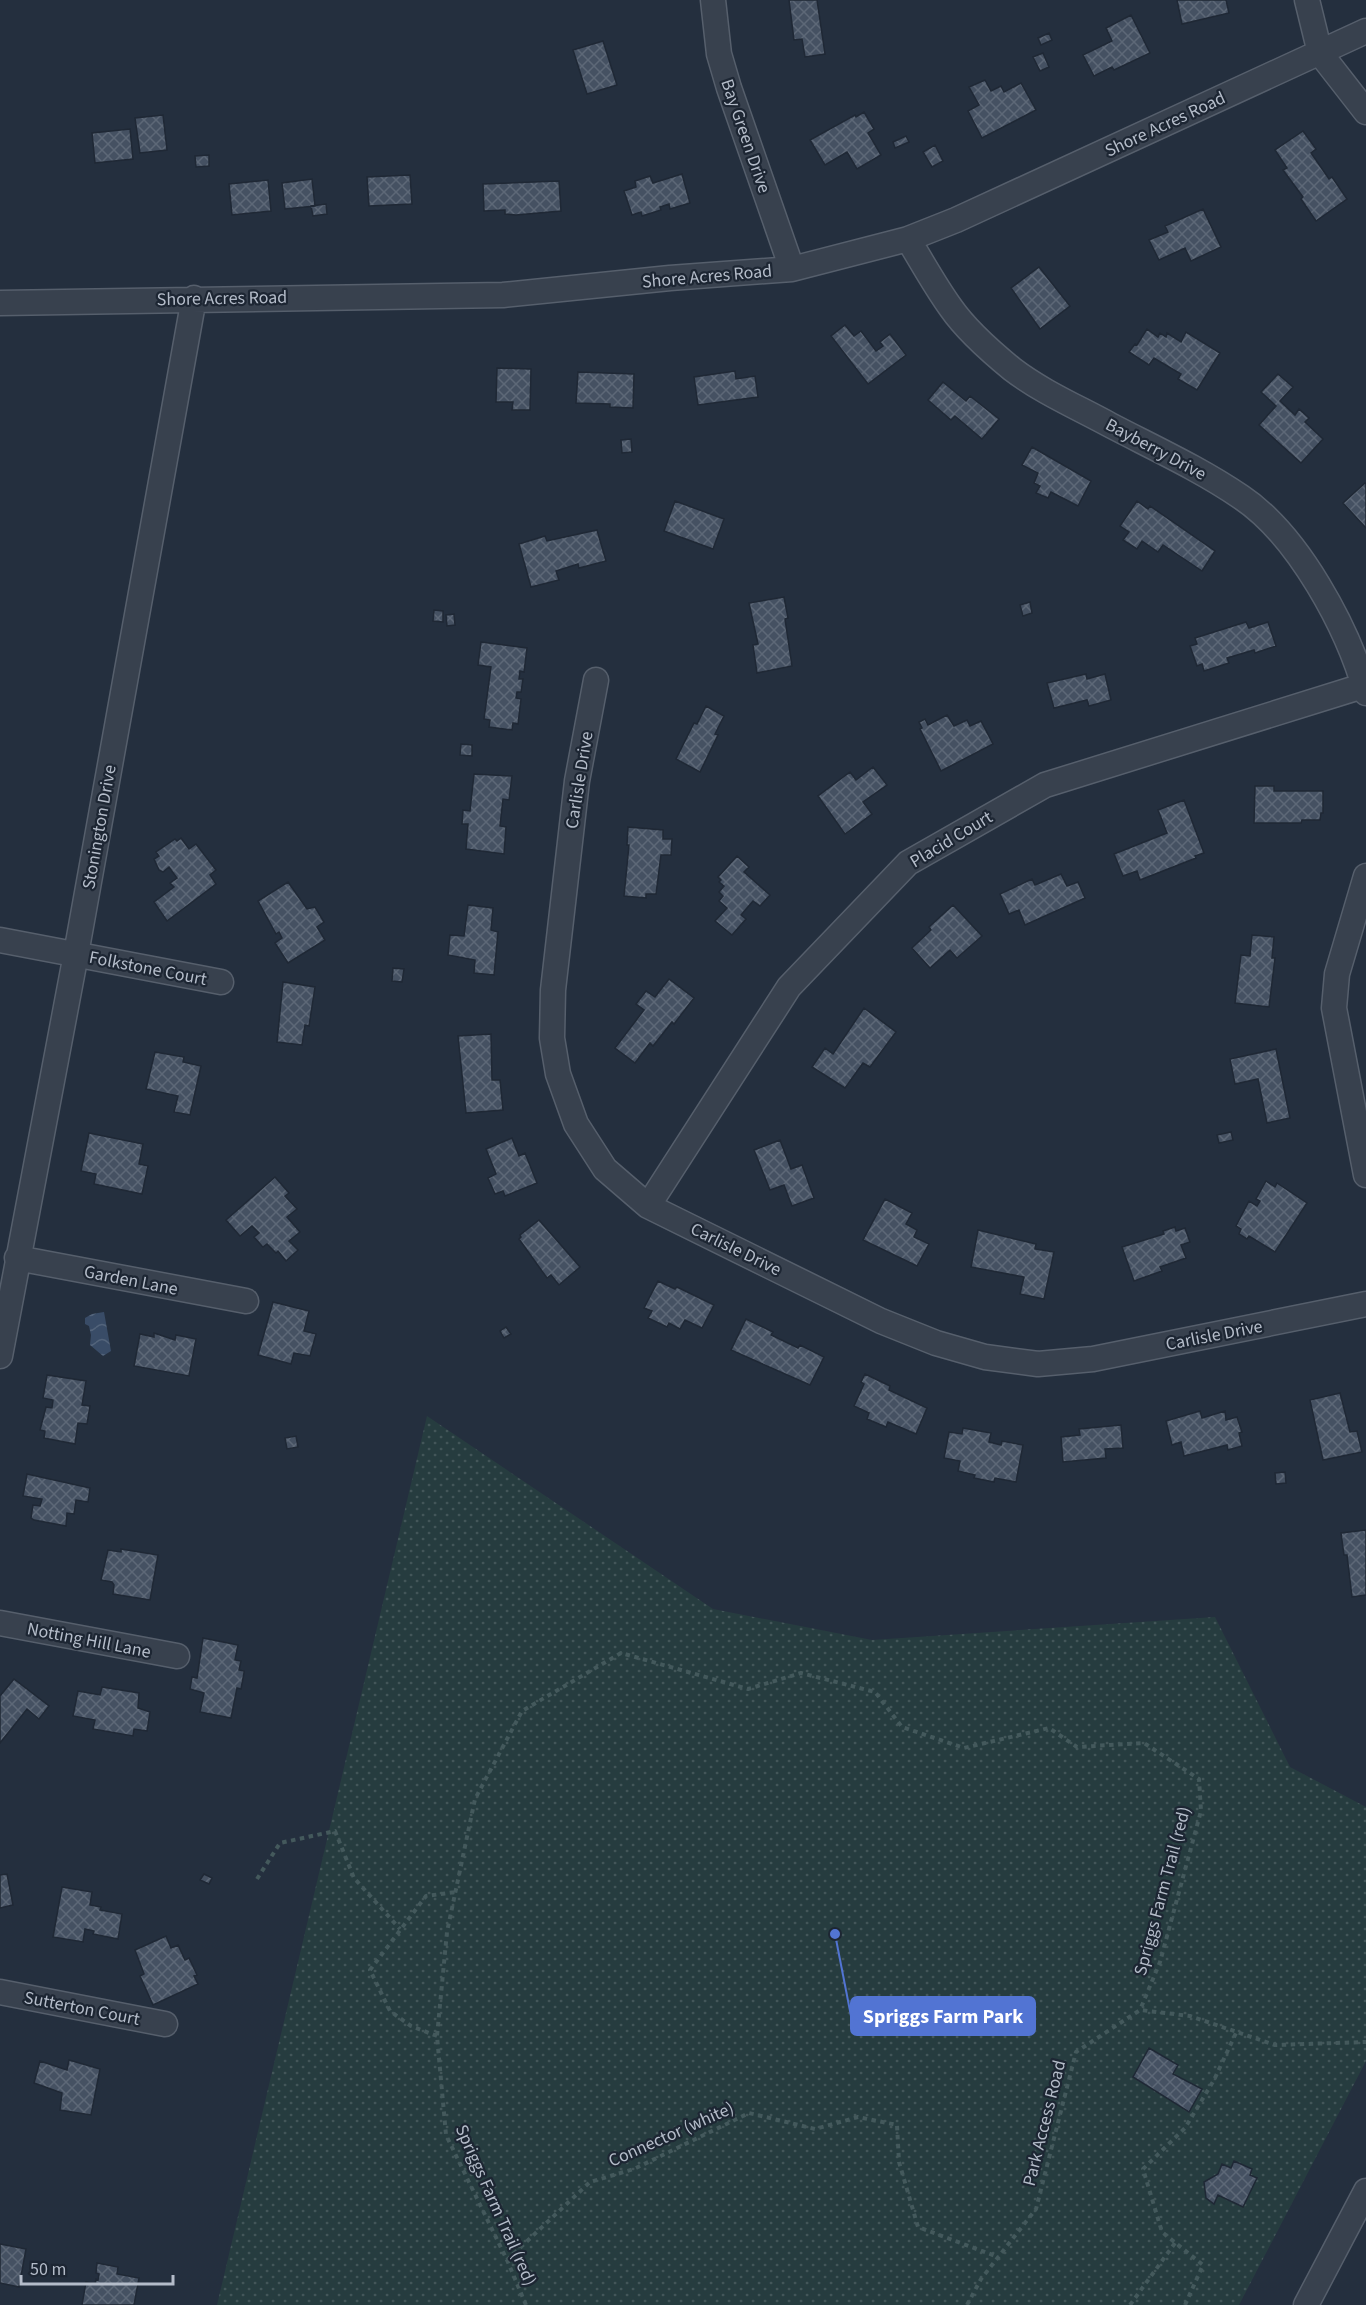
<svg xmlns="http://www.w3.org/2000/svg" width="1366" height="2305" viewBox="0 0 1366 2305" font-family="'Source Sans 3',sans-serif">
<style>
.green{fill:url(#green-dots)}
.water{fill:url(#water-waves)}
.building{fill:url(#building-cross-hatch);stroke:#1f2835;stroke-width:1.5}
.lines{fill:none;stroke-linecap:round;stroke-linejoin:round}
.minor-casing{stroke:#565f6c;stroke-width:27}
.path{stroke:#44595c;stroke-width:4;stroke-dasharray:4.5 4.5;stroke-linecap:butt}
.minor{stroke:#38414e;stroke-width:24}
.labels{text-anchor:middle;stroke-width:4.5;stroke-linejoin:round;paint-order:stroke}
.street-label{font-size:18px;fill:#b4bcc9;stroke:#1d2633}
.leader{fill:none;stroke:#5274d3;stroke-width:2}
.callout-dot{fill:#5274d3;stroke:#1d2633;stroke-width:2}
.callout{fill:#5274d3;stroke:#5274d3;stroke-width:2}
.callout-label{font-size:20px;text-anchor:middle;font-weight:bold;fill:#fff}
</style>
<defs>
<pattern id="green-dots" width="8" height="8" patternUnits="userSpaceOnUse" patternTransform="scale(1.5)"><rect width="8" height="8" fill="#263c3f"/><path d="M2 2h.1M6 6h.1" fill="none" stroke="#435659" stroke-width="1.8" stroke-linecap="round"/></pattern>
<pattern id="water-waves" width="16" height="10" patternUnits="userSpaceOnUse" patternTransform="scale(1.5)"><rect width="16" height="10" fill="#394c67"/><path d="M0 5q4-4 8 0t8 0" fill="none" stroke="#53647b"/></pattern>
<pattern id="building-cross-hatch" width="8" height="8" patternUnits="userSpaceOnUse" patternTransform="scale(1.5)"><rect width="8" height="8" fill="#455162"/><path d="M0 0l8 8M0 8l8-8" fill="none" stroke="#5d6877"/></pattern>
</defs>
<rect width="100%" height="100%" fill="#242f3e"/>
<path class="green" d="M 427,1416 L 713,1609 L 872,1640 L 1215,1617 L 1290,1767 L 1366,1807 L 1366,2061 L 1239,2305 L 217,2305 Z"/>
<path class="water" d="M 104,1312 L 111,1351 L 103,1356 L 90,1345 L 91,1335 L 89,1326 L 85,1324 L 85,1318 L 92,1314 Z"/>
<path class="building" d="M 789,0 L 817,0 L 825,54 L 805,57 L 802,39 L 794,40 Z
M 1177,0 L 1226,0 L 1229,13 L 1182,24 Z
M 1131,15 L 1150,53 L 1114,70 L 1112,67 L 1094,76 L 1083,55 L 1112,41 L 1106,28 Z
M 1049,33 L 1052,40 L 1041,45 L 1038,38 Z
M 603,41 L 617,85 L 587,94 L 573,50 Z
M 1043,53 L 1049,67 L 1040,71 L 1033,57 Z
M 985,80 L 991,91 L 1001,86 L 1004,92 L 1021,83 L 1036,110 L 982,138 L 968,111 L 979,105 L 969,87 Z
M 864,112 L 874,129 L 868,133 L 881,155 L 857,169 L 847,152 L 825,165 L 810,140 L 855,115 L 856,117 Z
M 163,115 L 167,150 L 140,153 L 135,118 Z
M 130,129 L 133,159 L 95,163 L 92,133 Z
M 1303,131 L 1316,149 L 1311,153 L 1329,179 L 1332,177 L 1347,199 L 1316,221 L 1301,199 L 1303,197 L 1283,170 L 1287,168 L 1275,150 Z
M 906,136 L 909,142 L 895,148 L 893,142 Z
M 935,145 L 943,161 L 932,167 L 923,152 Z
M 209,155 L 209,166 L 196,167 L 195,156 Z
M 682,174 L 690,203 L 670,209 L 669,204 L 660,207 L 661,210 L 642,216 L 641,212 L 632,215 L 624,191 L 636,187 L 635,181 L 650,176 L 653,183 Z
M 410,175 L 412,204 L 369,206 L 367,177 Z
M 312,179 L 315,206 L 285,209 L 282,183 Z
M 268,180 L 271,211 L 232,215 L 229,184 Z
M 559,181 L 561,211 L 516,215 L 505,214 L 505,210 L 484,211 L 483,184 Z
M 326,204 L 327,214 L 313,216 L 311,206 Z
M 1203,209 L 1221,247 L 1191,261 L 1185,248 L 1159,260 L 1149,240 L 1168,232 L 1165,226 Z
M 1039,267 L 1070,306 L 1040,329 L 1011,288 Z
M 845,325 L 854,336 L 861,331 L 876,351 L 883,346 L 880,342 L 890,334 L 906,355 L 868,384 L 831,336 Z
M 1147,329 L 1158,337 L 1160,333 L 1166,337 L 1167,333 L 1181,342 L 1186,332 L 1220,353 L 1197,390 L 1178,379 L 1181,374 L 1154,358 L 1149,365 L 1129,352 L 1135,344 L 1137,345 Z
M 497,368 L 531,369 L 530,410 L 512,410 L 513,402 L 496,402 Z
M 735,371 L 736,379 L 755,376 L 758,397 L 698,405 L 694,377 Z
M 578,372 L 634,374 L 633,408 L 610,407 L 610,404 L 576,403 Z
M 1278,374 L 1293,387 L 1280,401 L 1295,415 L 1299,409 L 1309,418 L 1305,422 L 1323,439 L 1301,463 L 1259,425 L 1276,406 L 1261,392 Z
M 943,382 L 966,401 L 970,396 L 999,419 L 982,439 L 955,416 L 951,420 L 928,400 Z
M 631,439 L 632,452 L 622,453 L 621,440 Z
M 1032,447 L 1091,481 L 1078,506 L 1051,492 L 1048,498 L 1036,493 L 1040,486 L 1034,483 L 1038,473 L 1022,465 Z
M 1365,483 L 1366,484 L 1366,528 L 1343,503 Z
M 675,501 L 724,519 L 713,549 L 664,531 Z
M 1137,501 L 1148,509 L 1150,506 L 1215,551 L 1202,571 L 1163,545 L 1158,552 L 1142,541 L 1137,549 L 1123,540 L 1129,532 L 1120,526 Z
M 597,530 L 606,561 L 579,568 L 578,564 L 556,571 L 559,580 L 531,587 L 519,544 L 545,536 L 547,541 Z
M 784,597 L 788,618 L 785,619 L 792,666 L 757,673 L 753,645 L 758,644 L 749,603 Z
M 1030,602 L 1032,613 L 1023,616 L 1020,605 Z
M 434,610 L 443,611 L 443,622 L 433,621 Z
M 454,614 L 455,625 L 447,626 L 446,615 Z
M 1246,622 L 1249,628 L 1268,622 L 1276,646 L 1255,653 L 1254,650 L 1227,658 L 1229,663 L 1204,671 L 1202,664 L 1197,666 L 1190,646 L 1197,644 L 1195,638 Z
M 481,642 L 527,648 L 524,672 L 520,671 L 519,679 L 523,679 L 521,692 L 517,692 L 516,698 L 521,699 L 518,724 L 513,723 L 512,730 L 489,727 L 490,720 L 484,719 L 491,667 L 478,665 Z
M 1086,674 L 1087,679 L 1105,674 L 1111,700 L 1089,706 L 1087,700 L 1054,708 L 1047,683 Z
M 706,706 L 724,716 L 715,734 L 718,735 L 700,772 L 676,759 L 694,723 L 697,724 Z
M 947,715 L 954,726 L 967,720 L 970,726 L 981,721 L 993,744 L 941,771 L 920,729 L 922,728 L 919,722 L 925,719 L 928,725 Z
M 461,744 L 472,745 L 472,756 L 460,755 Z
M 873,767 L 887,785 L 863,802 L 872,814 L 845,834 L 818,796 L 850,772 L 856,780 Z
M 474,774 L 512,776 L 509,800 L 503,799 L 500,826 L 506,827 L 504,854 L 466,849 L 468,824 L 462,824 L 463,810 L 470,811 Z
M 1255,786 L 1274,786 L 1274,791 L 1323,791 L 1323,813 L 1321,813 L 1320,820 L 1302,820 L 1301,823 L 1254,823 Z
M 1184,800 L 1204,853 L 1195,856 L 1196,858 L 1140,880 L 1137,871 L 1123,876 L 1114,854 L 1167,833 L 1158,810 Z
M 628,827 L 663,830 L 663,839 L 672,839 L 671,855 L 661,855 L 656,894 L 646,894 L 646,898 L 624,896 L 629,845 L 627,845 Z
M 181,838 L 189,849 L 196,844 L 216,870 L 210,875 L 216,884 L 167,921 L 154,902 L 174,887 L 170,883 L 177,878 L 169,867 L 163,872 L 159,870 L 154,859 L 159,856 L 156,852 L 175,839 L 177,841 Z
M 737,856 L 749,867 L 744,872 L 770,895 L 760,906 L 753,901 L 741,915 L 746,919 L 732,935 L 715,921 L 727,908 L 719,901 L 723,896 L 719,892 L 724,886 L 719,882 L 721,880 L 718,877 Z
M 1061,874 L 1067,886 L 1078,882 L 1085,898 L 1025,925 L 1019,910 L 1009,914 L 1000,894 L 1032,879 L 1035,885 Z
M 288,882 L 307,909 L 315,907 L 324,922 L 317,927 L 325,940 L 288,963 L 275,943 L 282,938 L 279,932 L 276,934 L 258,901 Z
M 468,905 L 493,908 L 491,930 L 498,932 L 494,975 L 474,973 L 475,960 L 448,955 L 450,935 L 464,936 Z
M 953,905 L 982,936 L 957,958 L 950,950 L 930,968 L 912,948 L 931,930 L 929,927 Z
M 1252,935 L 1274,937 L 1272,958 L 1275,958 L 1269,1007 L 1235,1003 L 1241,955 L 1250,956 Z
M 393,968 L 404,969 L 402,982 L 392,981 Z
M 669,979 L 694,998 L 674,1024 L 672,1022 L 653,1046 L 650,1043 L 635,1063 L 615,1048 L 644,1010 L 636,1004 L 646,991 L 655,997 Z
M 283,982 L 315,987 L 309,1026 L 305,1025 L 302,1045 L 277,1042 Z
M 864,1008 L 896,1032 L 870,1067 L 863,1063 L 845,1088 L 812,1067 L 825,1048 L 833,1054 Z
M 491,1034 L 492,1080 L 500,1080 L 503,1110 L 466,1113 L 458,1036 Z
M 1276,1049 L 1290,1118 L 1267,1123 L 1258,1079 L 1235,1084 L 1230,1059 Z
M 155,1052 L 184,1057 L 183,1062 L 201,1066 L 190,1115 L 174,1112 L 178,1096 L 146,1089 Z
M 1231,1132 L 1233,1140 L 1219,1143 L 1217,1135 Z
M 89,1133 L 143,1144 L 139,1164 L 148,1166 L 142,1194 L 94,1184 L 96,1174 L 81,1171 Z
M 512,1138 L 519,1156 L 525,1153 L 537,1183 L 505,1196 L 503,1191 L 495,1194 L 488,1178 L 496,1174 L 486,1149 Z
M 780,1140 L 791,1169 L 802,1165 L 814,1198 L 792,1206 L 784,1185 L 770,1190 L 754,1150 Z
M 275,1177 L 289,1193 L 285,1196 L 297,1209 L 287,1217 L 300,1232 L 289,1241 L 298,1250 L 286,1261 L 278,1251 L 276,1253 L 267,1244 L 263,1247 L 262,1246 L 254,1237 L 259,1233 L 252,1226 L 240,1236 L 226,1220 Z
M 1266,1181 L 1275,1187 L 1277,1183 L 1307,1203 L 1275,1252 L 1249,1236 L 1247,1239 L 1239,1234 L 1241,1229 L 1236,1226 L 1249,1201 L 1257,1206 L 1260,1201 L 1256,1199 Z
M 885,1199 L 912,1213 L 906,1224 L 917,1230 L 914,1237 L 929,1244 L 917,1266 L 863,1240 Z
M 539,1220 L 580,1267 L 559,1285 L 551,1275 L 547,1278 L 519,1239 L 521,1237 L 520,1235 Z
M 1175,1227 L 1176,1231 L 1185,1228 L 1190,1242 L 1181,1245 L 1186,1258 L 1160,1267 L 1162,1271 L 1134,1281 L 1122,1247 L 1164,1234 L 1163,1231 Z
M 978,1230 L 1036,1244 L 1035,1249 L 1054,1252 L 1044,1299 L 1020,1294 L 1024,1277 L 971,1267 Z
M 658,1281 L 675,1289 L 677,1287 L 714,1305 L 702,1328 L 685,1320 L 680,1329 L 669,1323 L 667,1327 L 648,1318 L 652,1311 L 644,1308 Z
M 273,1302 L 309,1311 L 304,1331 L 316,1334 L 310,1356 L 294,1353 L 291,1364 L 258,1355 Z
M 746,1319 L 773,1332 L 771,1335 L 798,1348 L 800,1345 L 824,1357 L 810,1385 L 731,1350 Z
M 506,1327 L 511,1334 L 504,1338 L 500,1331 Z
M 154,1333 L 175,1340 L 176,1335 L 196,1339 L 189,1376 L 134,1366 L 140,1334 L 154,1337 Z
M 865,1374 L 890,1386 L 889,1390 L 927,1408 L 916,1434 L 888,1422 L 886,1427 L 867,1419 L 869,1413 L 854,1406 L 864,1384 L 861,1382 Z
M 47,1375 L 86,1381 L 82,1405 L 90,1406 L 87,1424 L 78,1423 L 75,1444 L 44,1438 L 45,1431 L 40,1430 L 46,1407 L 52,1408 L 53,1400 L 43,1398 Z
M 1340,1393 L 1350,1432 L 1357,1431 L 1362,1452 L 1323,1460 L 1310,1400 Z
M 1200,1411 L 1202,1418 L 1225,1411 L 1226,1420 L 1237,1417 L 1242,1432 L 1239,1433 L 1242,1446 L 1228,1450 L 1227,1445 L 1184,1456 L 1181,1442 L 1172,1445 L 1166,1421 Z
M 1121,1425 L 1123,1448 L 1105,1449 L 1106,1458 L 1063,1462 L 1061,1437 L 1080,1435 L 1079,1429 Z
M 963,1428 L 991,1433 L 989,1442 L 1001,1445 L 1002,1441 L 1023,1445 L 1016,1482 L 995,1478 L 994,1482 L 974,1478 L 975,1475 L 958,1471 L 960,1461 L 944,1458 L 949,1432 L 962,1434 Z
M 296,1436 L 298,1447 L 287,1449 L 285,1438 Z
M 1285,1472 L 1286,1483 L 1276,1484 L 1275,1473 Z
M 27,1474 L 90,1488 L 88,1502 L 76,1500 L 74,1514 L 67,1513 L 66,1526 L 34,1520 L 31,1518 L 33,1505 L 40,1506 L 42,1499 L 23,1496 Z
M 1366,1530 L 1366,1595 L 1352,1597 L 1347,1555 L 1344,1555 L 1341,1533 Z
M 121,1549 L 158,1555 L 150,1600 L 113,1594 L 114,1585 L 112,1582 L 101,1580 L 108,1550 L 121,1552 Z
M 203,1638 L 238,1645 L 235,1660 L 241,1661 L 239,1670 L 244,1671 L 244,1673 L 241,1689 L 237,1688 L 231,1718 L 200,1712 L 204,1693 L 190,1689 L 192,1677 L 197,1678 Z
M 14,1679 L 49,1706 L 39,1719 L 27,1709 L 0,1743 L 0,1696 Z
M 102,1687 L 139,1693 L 138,1708 L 150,1712 L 147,1731 L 134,1729 L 133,1736 L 93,1729 L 95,1720 L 73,1716 L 78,1691 L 100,1695 Z
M 7,1874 L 13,1905 L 0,1908 L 0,1875 Z
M 204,1874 L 212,1878 L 209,1884 L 200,1880 Z
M 62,1887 L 92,1892 L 90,1905 L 101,1907 L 100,1910 L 122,1914 L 118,1939 L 93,1934 L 94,1931 L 85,1929 L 83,1942 L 53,1937 Z
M 166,1936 L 171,1948 L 178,1945 L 185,1960 L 189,1958 L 197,1975 L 194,1976 L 198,1984 L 153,2005 L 140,1976 L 144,1974 L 135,1950 Z
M 1149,2048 L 1178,2065 L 1173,2074 L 1202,2089 L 1189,2112 L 1133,2077 Z
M 69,2060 L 100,2069 L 91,2115 L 60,2110 L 62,2093 L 34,2083 L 40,2061 L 67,2070 Z
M 1234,2161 L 1252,2169 L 1250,2175 L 1257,2178 L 1243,2207 L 1218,2195 L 1214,2204 L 1206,2198 L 1204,2182 L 1218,2174 L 1222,2164 L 1231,2168 Z
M 0,2244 L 26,2249 L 19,2287 L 0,2283 Z
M 97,2263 L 118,2267 L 117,2274 L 139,2278 L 134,2305 L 82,2305 L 86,2282 L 95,2284 L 96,2279 L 98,2280 L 99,2274 L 96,2273 Z"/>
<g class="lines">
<defs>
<path id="minor" d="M 713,0 L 719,54 L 729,88 L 792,269
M 1307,0 L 1320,53 L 1366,112
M 908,239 C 922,262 935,286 951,308 C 967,331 990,351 1012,369 C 1042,392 1077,407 1110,425 C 1154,448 1200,469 1241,497 C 1298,535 1348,628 1366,693
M 0,303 L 503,295 L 670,278 L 792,269 L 908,239 L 956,220 L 1366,31
M 596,680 L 577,781 L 553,990 L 552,1038 L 558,1074 L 576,1124 L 605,1169 L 648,1206 L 881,1321 L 936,1343 L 985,1357 L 1038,1364 L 1093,1359 L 1366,1304
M 1366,876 L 1337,974 L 1334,1008 L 1366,1175
M 0,940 L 221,982
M 648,1206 L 789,987 L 908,863 L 1045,785 L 1366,685
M 17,1258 L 246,1301
M 0,1356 L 76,954 L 194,298
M 0,1623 L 177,1656
M 0,1992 L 165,2024
M 1306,2305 L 1366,2191"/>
</defs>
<use href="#minor" class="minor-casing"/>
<path class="path" d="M 257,1879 L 280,1843 L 335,1831 L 354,1878 L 400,1929
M 437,2036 L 411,2026 L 390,2011 L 370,1970 L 426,1896 L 456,1892
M 507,2260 L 590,2182 L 634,2169 L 749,2113 L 815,2129 L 858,2117 L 897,2125 L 899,2162 L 918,2227 L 998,2257
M 526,2305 L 507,2260 L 446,2135 L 437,2036 L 447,1932 L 475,1799 L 522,1711 L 621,1653 L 748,1689 L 801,1673 L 875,1692 L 902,1727 L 964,1748 L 1049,1728 L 1077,1747 L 1144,1743 L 1199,1779 L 1201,1811 L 1160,1962 L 1140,2010
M 967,2305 L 981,2279 L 1036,2209 L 1076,2052 L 1140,2010 L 1190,2016 L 1275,2045 L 1366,2042
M 1130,2305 L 1175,2243
M 1185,2305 L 1203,2265 L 1162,2232 L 1143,2169 L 1185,2128 L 1214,2080 L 1236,2033"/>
<use href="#minor" class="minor"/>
</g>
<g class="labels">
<g class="street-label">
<text transform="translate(1165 124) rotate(-25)" y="6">Shore Acres Road</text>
<text transform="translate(746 136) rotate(71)" y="6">Bay Green Drive</text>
<text transform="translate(707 276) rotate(-5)" y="6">Shore Acres Road</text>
<text transform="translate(222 298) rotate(-1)" y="6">Shore Acres Road</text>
<text transform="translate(1156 449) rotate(28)" y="6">Bayberry Drive</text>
<text transform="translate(579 780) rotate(-81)" y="6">Carlisle Drive</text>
<text transform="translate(99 827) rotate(-80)" y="6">Stonington Drive</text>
<text transform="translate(951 839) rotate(-31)" y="6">Placid Court</text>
<text transform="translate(148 968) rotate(11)" y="6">Folkstone Court</text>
<text transform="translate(736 1249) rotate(26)" y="6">Carlisle Drive</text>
<text transform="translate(131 1280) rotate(11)" y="6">Garden Lane</text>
<text transform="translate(1214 1335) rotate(-11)" y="6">Carlisle Drive</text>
<text transform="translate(89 1640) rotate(11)" y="6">Notting Hill Lane</text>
<text transform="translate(1162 1891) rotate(-75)" y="6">Spriggs Farm Trail (red)</text>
<text transform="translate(82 2008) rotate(11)" y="6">Sutterton Court</text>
<text transform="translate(1044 2123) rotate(-76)" y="6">Park Access Road</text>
<text transform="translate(671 2134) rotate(-24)" y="6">Connector (white)</text>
<text transform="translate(496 2205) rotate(66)" y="6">Spriggs Farm Trail (red)</text>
</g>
</g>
<path class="leader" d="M835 1934L851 2016"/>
<circle class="callout-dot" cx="835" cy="1934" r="6"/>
<rect class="callout" x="851" y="1997" width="184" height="38" rx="6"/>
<g class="callout-label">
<text x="943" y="2023">Spriggs Farm Park</text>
</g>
<path d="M21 2275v9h152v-9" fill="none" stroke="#b4bcc9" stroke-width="3"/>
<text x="30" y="2275" font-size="18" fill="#b4bcc9" stroke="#1d2633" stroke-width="4.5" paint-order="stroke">50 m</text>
</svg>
